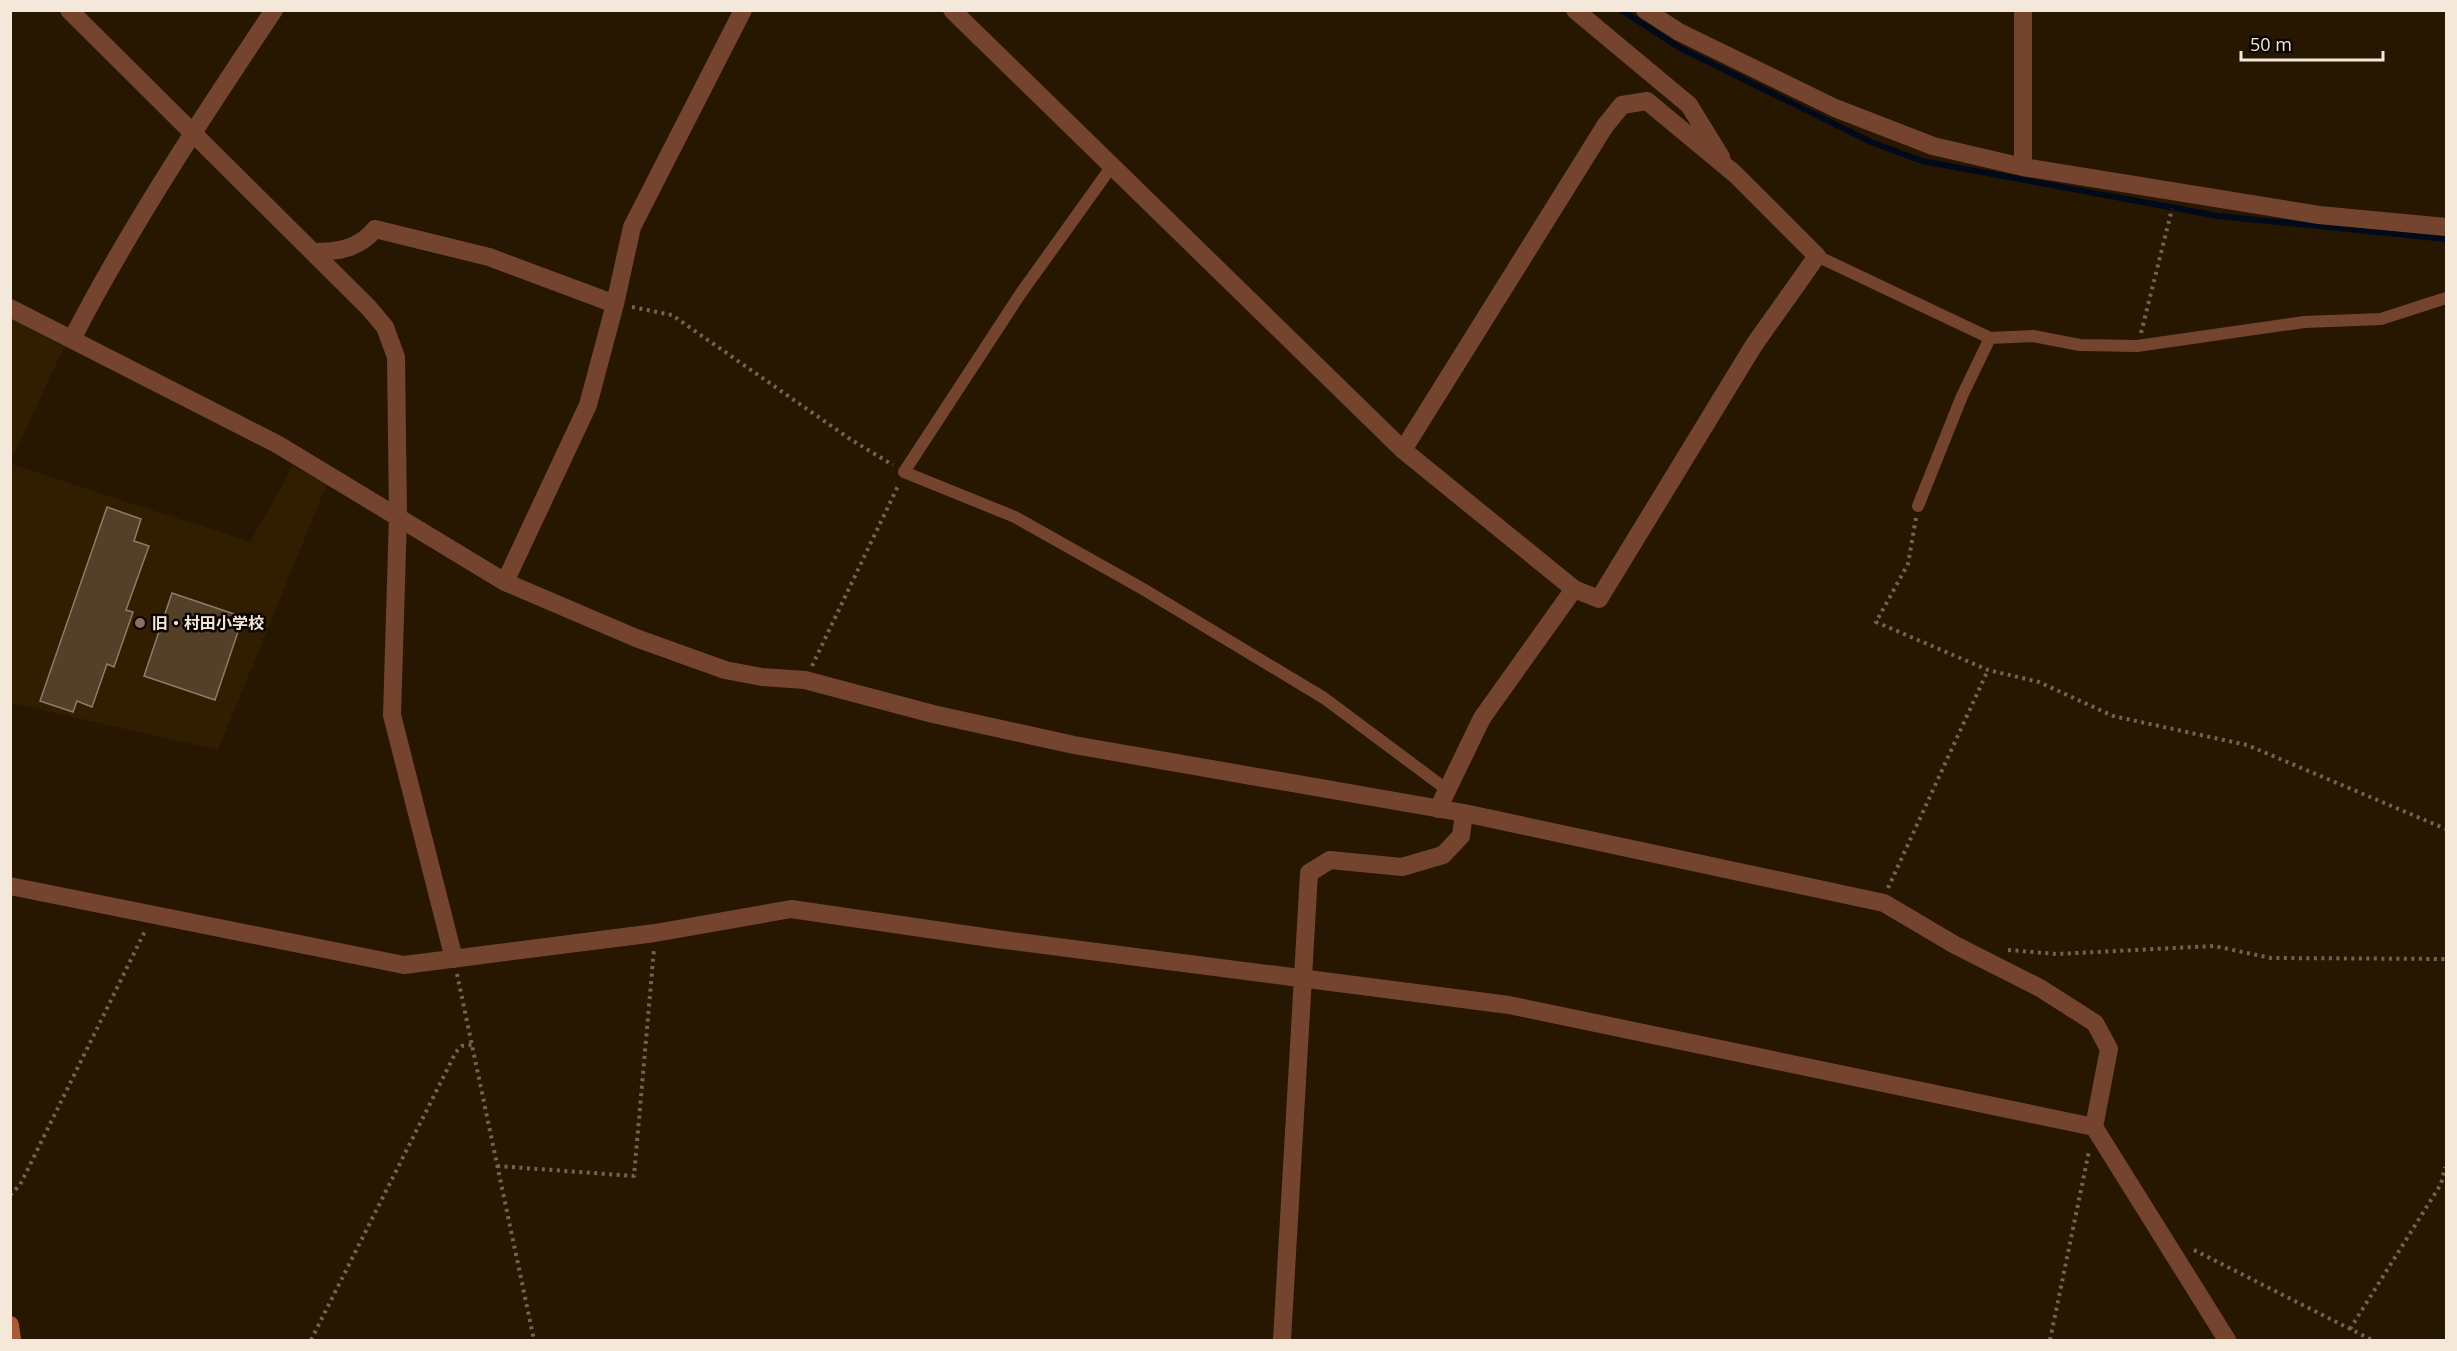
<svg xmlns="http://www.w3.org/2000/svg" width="2457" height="1351" viewBox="0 0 2457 1351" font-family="'Open Sans','Noto Sans JP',sans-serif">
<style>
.built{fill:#311d00}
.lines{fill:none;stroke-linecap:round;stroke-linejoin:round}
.stream{stroke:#000a1a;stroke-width:6}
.building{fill:#543f29;stroke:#927b64;stroke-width:1.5}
.path{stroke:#726451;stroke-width:4;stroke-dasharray:3 4.5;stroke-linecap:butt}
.lane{stroke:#75442e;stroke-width:12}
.street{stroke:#75442e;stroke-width:18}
.secondary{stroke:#a85a36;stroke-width:18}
.education-dot{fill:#8d6e63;stroke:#0a0501;stroke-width:2}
.labels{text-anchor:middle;stroke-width:5;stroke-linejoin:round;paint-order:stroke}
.poi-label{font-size:16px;font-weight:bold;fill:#f4e8da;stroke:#0a0501;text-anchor:start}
</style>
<rect width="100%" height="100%" fill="#271701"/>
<path class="built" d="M 11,316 L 64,347 L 11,461 Z
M 11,464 L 250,542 L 293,466 L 327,484 L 218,750 L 11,703 Z"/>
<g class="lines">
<path class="stream" d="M 1621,10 L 1680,48 L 1871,142 L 1922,161 L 2218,216 L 2446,239"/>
</g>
<path class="building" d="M 107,507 L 141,519 L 134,541 L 149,546 L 126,610 L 133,612 L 114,667 L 107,664 L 92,707 L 77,701 L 73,712 L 40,701 Z
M 172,593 L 243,617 L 215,700 L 144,676 Z"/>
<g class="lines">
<path class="path" d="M 632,307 L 672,315 L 850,439 L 893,465
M 2141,333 L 2172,209
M 1916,518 L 1908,564 L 1876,622 L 1988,670 L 2039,682 L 2113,716 L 2247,745 L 2446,829
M 812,666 L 898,486
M 1888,888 L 1988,670
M 2008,950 L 2057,954 L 2214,946 L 2271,958 L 2446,959
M 457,974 L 534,1340
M 497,1166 L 634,1176 L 654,949
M 10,1195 L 20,1185 L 145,931
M 2194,1250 L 2372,1340
M 2350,1329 L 2441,1184 L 2445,1167
M 311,1340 L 456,1052 L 462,1046 L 472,1045
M 2050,1340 L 2089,1151"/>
<path class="lane" d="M 1112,166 L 1021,293 L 904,472 L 1015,517 L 1143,589 L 1324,698 L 1446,789
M 1817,256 L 1990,338 L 2033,336 L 2080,345 L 2137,346 L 2304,322 L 2381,319 L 2446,298
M 1918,506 L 1962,396 L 1990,338"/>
<path class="street" d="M 69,10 L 368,307 L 385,327 L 396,357 L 398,516 L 392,715 L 454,959
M 952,10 L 1403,450 L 1574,589 L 1599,599 L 1754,345 L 1817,256 L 1735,174 L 1647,101 L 1622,105 L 1605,126 L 1403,450
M 1575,10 L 1689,105 L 1721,157
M 1645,10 L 1679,32 L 1835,108 L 1933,146 L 2023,167 L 2319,215 L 2446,227
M 2023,10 L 2023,167
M 313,252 C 337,252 359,249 375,229 L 489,257 L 615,304
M 10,308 L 277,444 L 505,582 L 636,638 L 725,670 L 762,677 L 805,680 L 933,714 L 1074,745 L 1464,813 L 1884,903 L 1955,945 L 2040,988 L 2095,1023 L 2109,1049 L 2094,1127 L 2227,1340
M 72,339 C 131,225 202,118 274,10
M 505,582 L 588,405 L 615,304 L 632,227 L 743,10
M 1438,809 L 1482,718 L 1574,589
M 10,886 L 404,965 L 655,933 L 791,909 L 997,939 L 1509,1005 L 2094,1127
M 1282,1340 L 1309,873 L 1330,860 L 1402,867 L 1443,855 L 1461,836 L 1464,813"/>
<path class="secondary" d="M 10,1325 L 12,1340"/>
</g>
<circle class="education-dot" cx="140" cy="623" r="6"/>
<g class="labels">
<g class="poi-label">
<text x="152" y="629">旧・村田小学校</text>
</g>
</g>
<rect width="2457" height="1351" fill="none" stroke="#f4e8da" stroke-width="24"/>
<path d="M2241 51v9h142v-9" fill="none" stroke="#f4e8da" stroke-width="3"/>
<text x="2250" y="51" font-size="18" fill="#f4e8da" stroke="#0a0501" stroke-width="4.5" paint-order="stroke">50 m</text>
</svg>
